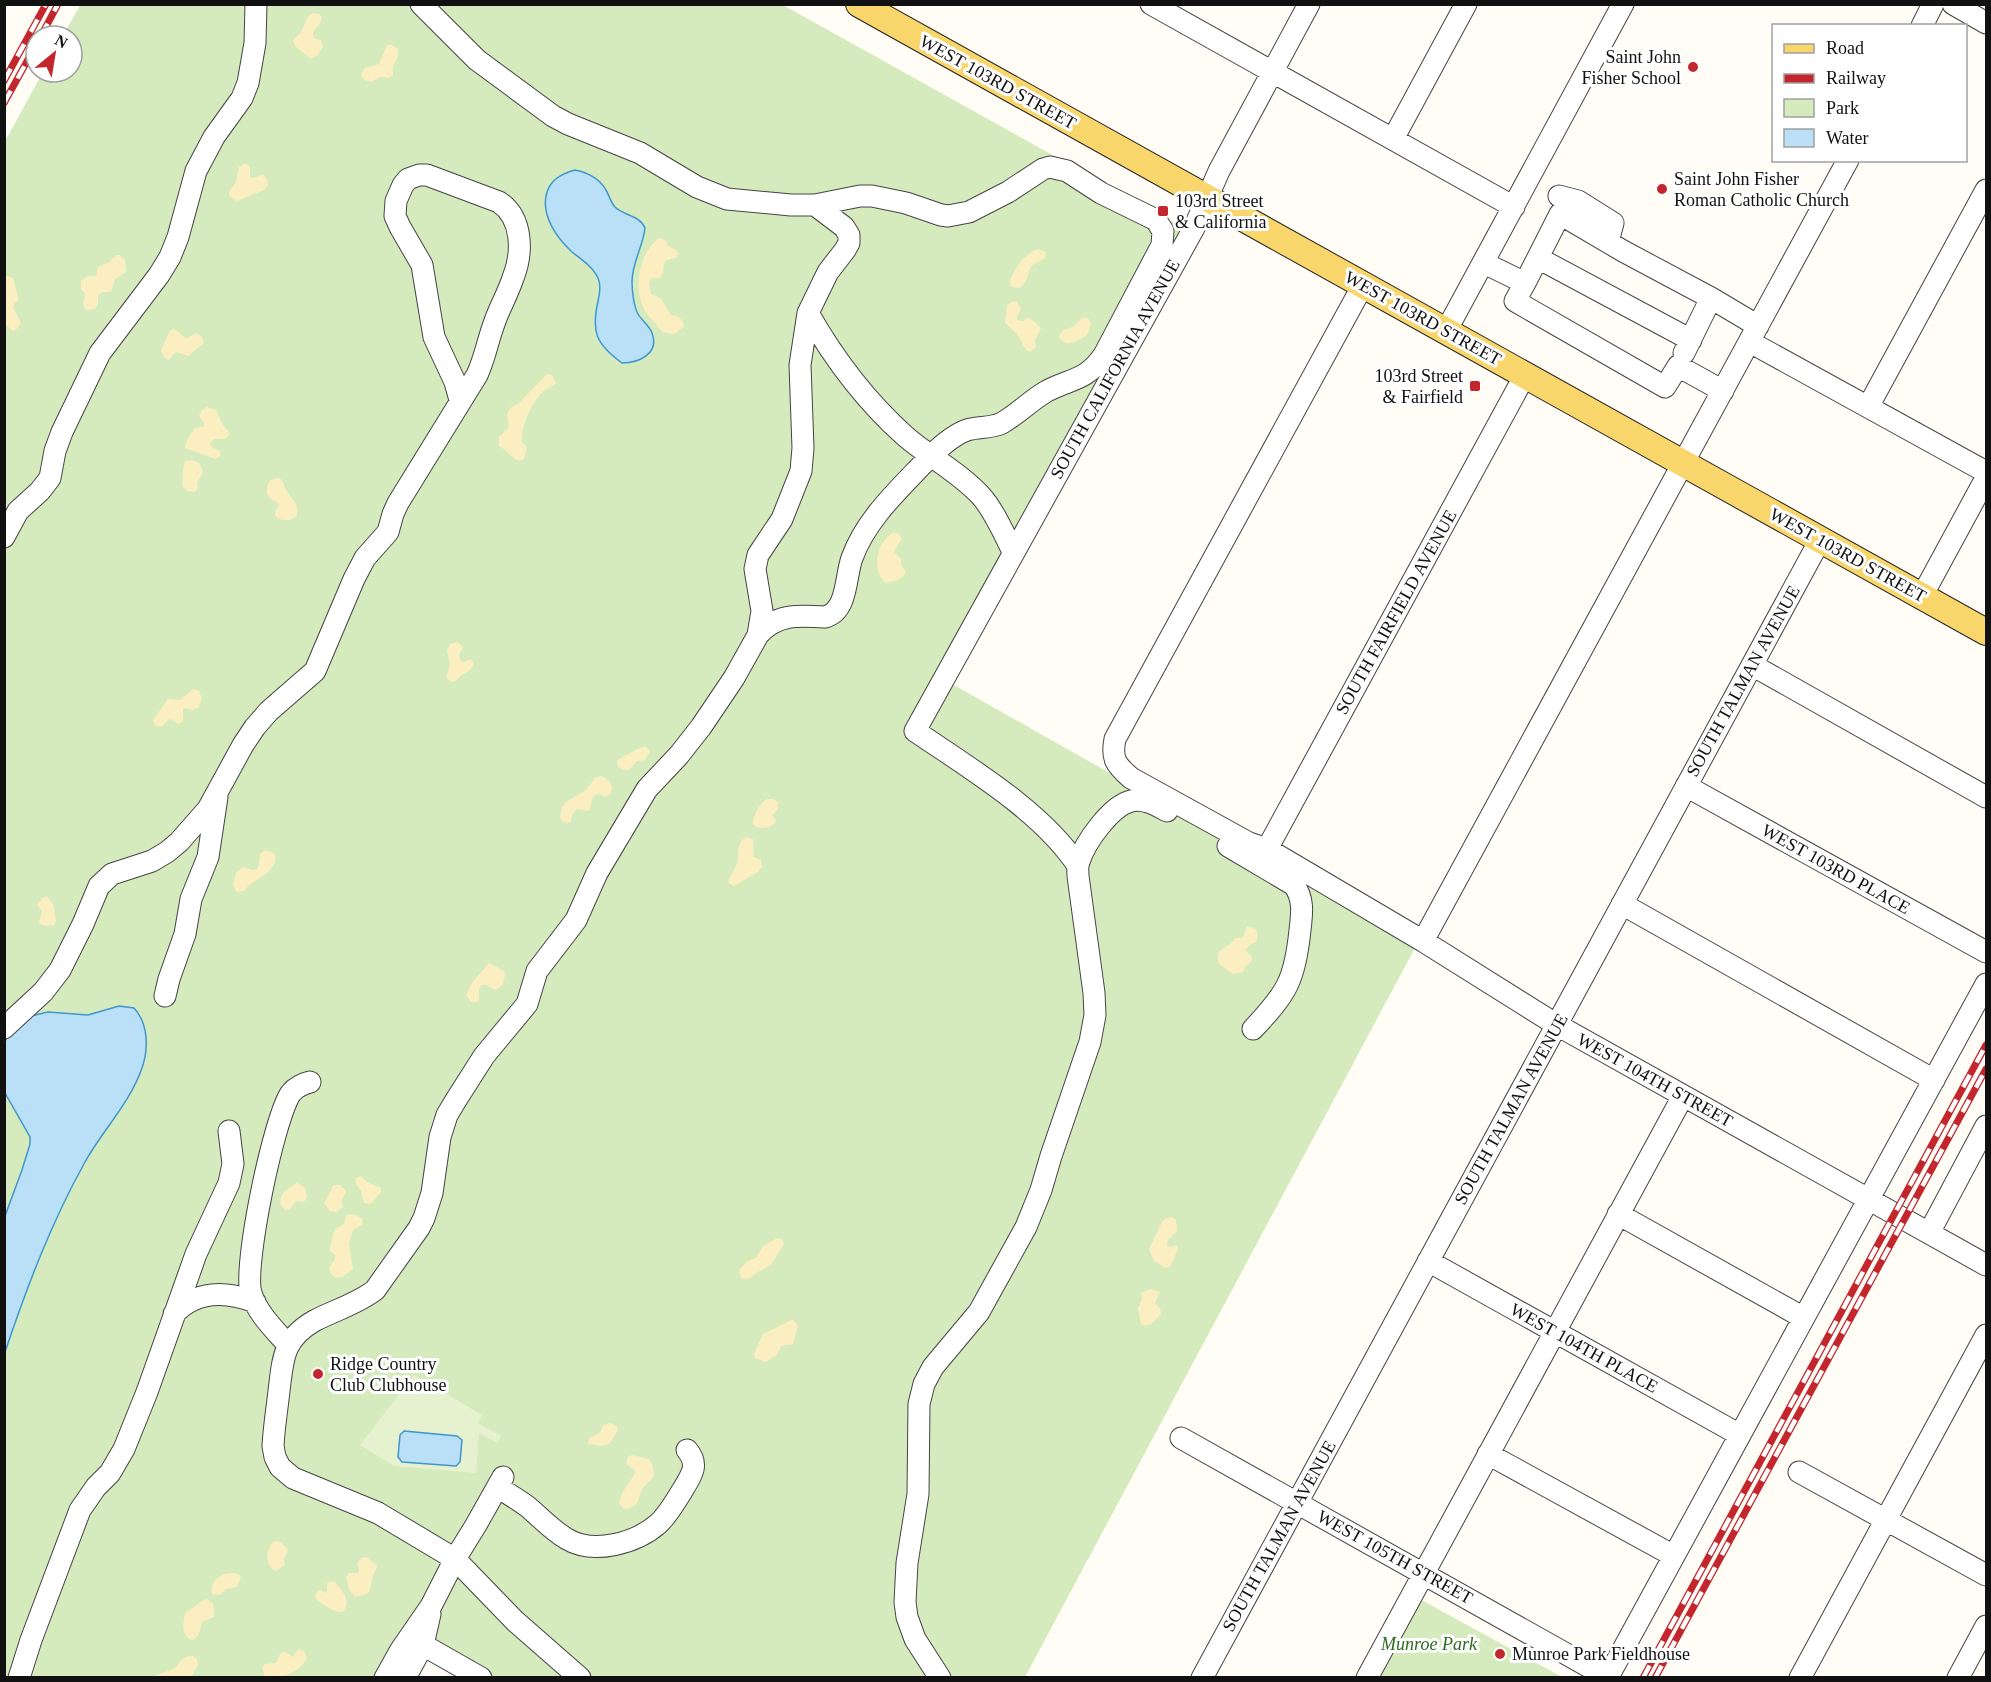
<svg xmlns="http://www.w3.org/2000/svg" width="1991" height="1682" viewBox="0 0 1991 1682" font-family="Georgia,serif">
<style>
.green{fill:#d5ebbd}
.sand{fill:#fbeec1}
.pitch{fill:#e6f2cf}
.water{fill:#b9e0f7;stroke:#3f96cf;stroke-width:1.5}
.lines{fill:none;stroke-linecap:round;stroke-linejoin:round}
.minor-casing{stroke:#444;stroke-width:23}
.major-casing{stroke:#222;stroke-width:28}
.minor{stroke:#fff;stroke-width:21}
.major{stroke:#f9d66b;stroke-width:26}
.rail-casing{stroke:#c4262e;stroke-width:7}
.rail{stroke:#fff;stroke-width:4.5;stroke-dasharray:14;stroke-linecap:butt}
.poi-dot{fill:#c4262e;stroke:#fff;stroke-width:2}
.labels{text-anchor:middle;stroke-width:6;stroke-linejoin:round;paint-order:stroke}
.poi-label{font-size:18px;fill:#111;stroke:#fff;text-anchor:start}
.street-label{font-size:18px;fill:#111;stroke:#fff}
.park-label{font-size:18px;font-style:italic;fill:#2f6b1f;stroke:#fff}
</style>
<rect width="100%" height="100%" fill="#fffdf5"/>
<path class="green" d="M 80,5 L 783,5 L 1182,227 L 938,676 L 1416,946 L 1025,1677 L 494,1677 L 422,1637 L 400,1677 L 5,1677 L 4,143 L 43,72 L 72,72 L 72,36 L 63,36 Z
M 1416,1597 L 1562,1677 L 1372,1678 Z"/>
<path class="sand" d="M 312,13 L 319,14 L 322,17 C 320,28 313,27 313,36 L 315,39 L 321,40 L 323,47 L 318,55 L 311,59 L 295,46 L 293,41 C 295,36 300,35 302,30 C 306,24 305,18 312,13 Z
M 387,45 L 392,45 L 398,49 L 398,57 L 393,66 L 393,75 L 389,78 L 379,77 L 371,82 L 364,80 L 361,76 L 364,68 L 379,64 Z
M 245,163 L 250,167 L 250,177 L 254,178 L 263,174 L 267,179 L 268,185 L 264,190 L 237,201 L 229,196 L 229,192 L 236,182 L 239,167 Z
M 659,238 L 666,240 L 667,245 L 676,250 L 678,254 L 676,258 L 667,260 L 664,263 L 663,273 L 660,278 L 652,278 L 649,282 L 651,294 L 660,298 L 671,315 C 678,315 683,319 684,327 L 674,334 L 662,332 C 657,324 648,317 644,309 C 633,288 639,253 659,238 Z
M 1038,249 L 1046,252 L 1045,258 L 1031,266 C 1028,274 1028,281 1020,288 L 1012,287 L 1009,283 C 1015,267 1023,255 1038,249 Z
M 116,255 L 120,255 L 125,260 L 126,272 L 115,279 L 111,292 L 102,292 L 98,295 L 98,304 L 95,309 L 86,310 L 83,305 L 85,294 L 81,289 L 81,281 L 87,276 L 96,276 L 98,267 L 109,262 Z
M 4,275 L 13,278 L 19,300 L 14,304 L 13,308 L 21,322 L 18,328 L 13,331 L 5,324 Z
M 1013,301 L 1017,302 L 1021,309 L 1017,317 L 1017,320 L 1023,321 L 1028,317 L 1036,323 L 1041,329 L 1035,340 L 1036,347 L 1030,352 L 1026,350 L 1017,334 L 1005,323 L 1007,305 Z
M 1083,317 L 1088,318 L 1091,324 L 1087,335 C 1078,341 1065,349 1059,336 L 1063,330 L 1073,327 Z
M 173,329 L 178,331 L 186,339 L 196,333 L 202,337 L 204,343 L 188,356 L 176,352 L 169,360 L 165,358 L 161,351 L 169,332 Z
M 547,374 L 552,375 L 556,383 C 552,387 547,388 543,392 C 531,403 521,426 522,442 L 527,447 L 524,459 L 519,461 C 510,457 507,450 499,446 L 499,437 L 509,427 L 507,415 L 510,408 L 519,403 Z
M 207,407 L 216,410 L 223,425 L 230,433 L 225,439 L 214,439 L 210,443 L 211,447 L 221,451 L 220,456 L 216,459 L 185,448 L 186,442 L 194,429 L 204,426 L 204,423 L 199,416 L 202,410 Z
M 192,460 L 199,463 L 203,470 L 202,475 L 197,482 L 198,488 L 195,492 L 187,491 L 183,487 C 182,482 183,465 185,461 Z
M 278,478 L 282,480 C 284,483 284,487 286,490 C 291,500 301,503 296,517 C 289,521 282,522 275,516 L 275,512 L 279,504 L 271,499 L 267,494 L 267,487 L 270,480 Z
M 894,532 L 899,534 L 902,538 L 894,552 L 901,559 L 901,565 L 906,572 C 903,580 894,581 886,583 C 870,569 877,541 894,532 Z
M 457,642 L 463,647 L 459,655 L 461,661 L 464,662 L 471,659 L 474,664 C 470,673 461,673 456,681 L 451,682 L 446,677 L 450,666 L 447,650 L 450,644 Z
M 193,689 L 199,691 L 202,698 L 199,707 L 193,710 L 186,708 L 183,709 L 183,721 L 179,724 L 169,719 L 162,727 L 155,725 L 153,720 L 168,699 L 180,700 Z
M 646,746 L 650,752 L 645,760 L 637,761 L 629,770 L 623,770 L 618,767 L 617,761 C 620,758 642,746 646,746 Z
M 601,776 C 609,779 614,785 611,793 L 606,797 L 599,794 C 588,797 593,805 589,811 L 577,809 L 573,813 L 570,823 L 563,822 L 560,817 L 562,807 L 566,802 L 586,790 L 595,778 Z
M 767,799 L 773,799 L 778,802 L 778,809 L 772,815 L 776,820 C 773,828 764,829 757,827 L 753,824 C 752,816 761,802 767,799 Z
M 746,837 L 753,839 L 754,857 L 761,860 L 762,867 L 758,872 L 734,886 L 729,883 L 728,881 C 731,875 738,865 738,858 C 739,849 737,843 746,837 Z
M 265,850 L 274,853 C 282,871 252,879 244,891 L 237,892 L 233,885 L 236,873 L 243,867 L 253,870 L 257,869 L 259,865 L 260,854 Z
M 47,896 L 53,904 L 56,921 L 54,925 L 45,926 L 39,923 L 42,911 L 37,905 L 42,898 Z
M 1247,926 L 1256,929 L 1258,935 L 1256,942 L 1251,944 L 1245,950 L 1252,957 L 1251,962 L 1245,967 L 1243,972 L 1233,974 L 1219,964 C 1214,945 1228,951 1235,938 L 1243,938 Z
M 489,963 L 504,971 C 506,979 503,988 495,990 L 486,985 L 482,985 L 479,989 L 479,999 L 476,1002 L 471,1002 L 466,995 L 471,984 Z
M 361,1176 L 367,1182 L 381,1188 L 381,1192 L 371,1204 L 364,1203 L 361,1191 L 355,1182 L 356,1178 Z
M 297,1182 L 305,1188 L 307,1197 L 304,1202 L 296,1201 L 290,1209 L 285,1210 L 280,1204 C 281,1190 289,1190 297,1182 Z
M 334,1185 L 340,1185 L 346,1191 L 342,1200 L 343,1207 L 336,1212 L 330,1211 L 324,1203 Z
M 353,1214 L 362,1218 L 363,1224 L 353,1230 L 349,1243 L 353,1269 L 342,1277 L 335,1278 L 331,1274 L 329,1268 L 335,1259 L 335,1255 L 329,1250 L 335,1229 L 344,1224 L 346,1215 Z
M 1171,1217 L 1176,1220 L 1177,1231 L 1168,1240 L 1167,1244 L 1169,1247 L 1176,1245 L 1178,1249 L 1171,1266 L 1165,1268 L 1154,1261 L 1149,1249 L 1162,1222 L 1165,1219 Z
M 777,1238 L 782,1239 L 784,1244 L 771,1265 L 758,1272 L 750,1278 L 741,1279 L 739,1270 L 747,1261 L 756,1258 L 762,1247 Z
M 1151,1289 L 1160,1292 L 1155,1303 L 1160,1308 L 1161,1314 L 1151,1324 L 1145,1326 L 1141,1324 L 1138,1308 L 1142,1299 L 1141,1293 Z
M 791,1320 L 794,1320 L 798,1326 L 793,1344 L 781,1346 L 777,1355 L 766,1362 L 755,1358 L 754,1354 L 763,1334 Z
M 611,1423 L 617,1426 L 618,1430 L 610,1443 L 602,1446 L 588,1444 L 589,1438 L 600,1433 L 603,1425 Z
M 632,1455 L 649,1459 L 653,1466 L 654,1476 C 651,1481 647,1483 643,1488 C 636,1498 643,1506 625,1509 L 619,1504 C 621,1490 629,1484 635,1473 L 635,1470 L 626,1464 L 628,1457 Z
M 275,1541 L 281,1542 L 288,1550 L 284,1559 L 285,1565 L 276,1571 C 264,1566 265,1547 275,1541 Z
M 366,1557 L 377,1565 C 376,1571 373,1574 372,1580 C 369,1594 372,1593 355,1597 L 349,1590 L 346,1577 L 349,1573 L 358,1573 L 359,1569 L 357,1564 L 361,1558 Z
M 233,1573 L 238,1574 L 241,1577 L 237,1587 L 226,1589 L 220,1595 L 212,1594 C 209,1581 221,1573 233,1573 Z
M 334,1581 C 342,1590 353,1602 342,1612 C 335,1613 323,1604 317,1600 L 315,1596 L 317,1592 L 320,1590 L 327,1593 L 327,1583 Z
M 207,1599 L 213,1604 L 214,1617 L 203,1621 C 199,1628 201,1638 191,1640 C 181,1634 183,1624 185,1614 C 187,1611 204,1599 207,1599 Z
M 298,1649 L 304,1651 L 307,1658 C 300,1673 280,1679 265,1677 L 262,1668 L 265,1664 L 276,1663 L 280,1654 L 284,1651 L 293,1657 Z
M 193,1656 L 197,1659 L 198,1665 L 191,1677 L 154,1677 C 160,1673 174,1670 177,1666 C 183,1659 183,1656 193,1656 Z"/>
<path class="pitch" d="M 414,1375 L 482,1415 L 478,1423 L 501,1436 L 497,1443 L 479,1433 L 476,1473 L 394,1466 L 360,1445 Z"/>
<path class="water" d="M 575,170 C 587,172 600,179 606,190 C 609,195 611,203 615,207 C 624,216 640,215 645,228 C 643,247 632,262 632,282 C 632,291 634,307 638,314 C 642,321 650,326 652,333 C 660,354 638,363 622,363 C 596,344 591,332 598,301 C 600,293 601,285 598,278 C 593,267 581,259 572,252 C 557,238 542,217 546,196 C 549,180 561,174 575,170 Z
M 119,1006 L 134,1008 C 148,1023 149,1048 142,1068 C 130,1103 102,1131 85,1162 C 51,1223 27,1287 5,1352 L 5,1216 L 22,1170 L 30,1144 L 30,1137 L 5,1093 L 4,1044 L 8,1035 L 31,1016 L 48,1012 L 88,1015 Z
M 404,1431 L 457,1436 L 462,1440 L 460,1462 L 456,1466 L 402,1462 L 398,1457 L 400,1435 Z"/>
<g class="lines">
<defs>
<path id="minor" d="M 421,4 L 477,60 L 553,116 L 568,124 L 640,153 L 697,187 L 727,199 L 791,205 L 815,205 L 860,196 L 872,196 L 906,203 L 941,215 L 948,216 L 969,212 L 1008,192 L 1043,169 L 1050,167 L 1067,171 L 1101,193 L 1156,220 L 1163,231 L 1162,245 L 1104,355 C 1086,381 1072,378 1047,391 C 1031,400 1018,414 1002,423 C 990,429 979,426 967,430 C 950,436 932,454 920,467 C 894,494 865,522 852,558 C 845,577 848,611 825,617 C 798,615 776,614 758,635
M 1151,4 L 1514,207
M 1953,4 L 1986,23
M 1922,26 L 1933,4
M 1393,139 L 1466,4
M 1559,196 L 1578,201 L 1613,223 L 1608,242
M 1538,258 L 1691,340
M 1484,263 L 1525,283 L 1515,301 L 1665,387 L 1678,366 L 1723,391
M 1525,283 L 1560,214 L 1623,251 L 1711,298
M 1363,285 L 1115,739 C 1111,759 1116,765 1131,778 L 1249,843 L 1267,849 L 1423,941 L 1557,1025 L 1986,1265
M 808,313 C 834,359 866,401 905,436 C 929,457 959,472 981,496 C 993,509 1005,535 1013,552
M 1446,331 L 1623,4
M 1750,342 L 1986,472
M 1684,353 L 1711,298 L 1758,326
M 1868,407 L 1986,190
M 4,537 L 18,511 L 40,491 L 50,478 L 55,451 L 62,432 L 100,353 L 159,275 L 170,257 L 178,237 L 196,171 L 214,137 L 242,98 L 248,83 L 255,43 L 256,4
M 1922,596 L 1986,478
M 1752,665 L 1986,797
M 1686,786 L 1986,952
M 1228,846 L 1294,885 C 1304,899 1302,913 1300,930 C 1295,980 1287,993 1253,1029
M 1267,849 L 1525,375
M 1078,866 C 1042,811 969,768 915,731 L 1194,228 L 1219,171 L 1309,4
M 1622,904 L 1934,1080
M 1423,941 L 1848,160
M 165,996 L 169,979 L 185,934 L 191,899 L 208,857 L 217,797
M 4,1028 L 43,992 L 60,970 L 83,924 L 99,886 L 112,874 L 152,861 L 167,852 L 179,842 L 208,809 L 243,745 L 255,727 L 269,711 L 315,671 L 354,579 L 365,558 L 388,532 L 393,514 L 398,503 L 477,375 C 485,358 488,339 495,321 C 500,307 508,293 513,278 C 523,253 523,218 499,202 L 427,175 L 419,175 L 408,179 L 403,185 L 396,201 L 395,216 L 400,227 L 422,265 L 434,337 L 455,382 L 460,400
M 1618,1214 L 1804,1318
M 1929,1233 L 1986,1126
M 1428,1261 L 1740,1435
M 174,1314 C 196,1290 226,1291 255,1302
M 288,1345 C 275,1330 257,1313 251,1293 C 243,1266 274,1117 291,1093 C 296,1087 302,1084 310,1082
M 1181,1438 L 1609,1678
M 1488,1454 L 1674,1556
M 1799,1472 L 1986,1575
M 498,1487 C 508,1494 519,1500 528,1507 C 541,1518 553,1531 567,1539 C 594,1555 636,1543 658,1524 C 668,1515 675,1502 682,1491 C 691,1476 700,1465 687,1450
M 423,1645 L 481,1678
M 1608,1677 L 1986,984
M 19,1678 L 31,1640 L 80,1510 L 96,1487 L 110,1473 L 124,1449 L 147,1392 L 196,1254 L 229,1183 L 233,1164 L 229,1131
M 385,1678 L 400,1651 L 431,1606 L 455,1559 L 476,1525 L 503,1477
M 405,1678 L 423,1645 L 430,1614
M 580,1678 L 515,1621 L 455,1559 L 378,1513 L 293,1478 L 280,1467 L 275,1457 L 273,1446 C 274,1427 277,1409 279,1391 C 283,1358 283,1339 314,1321 C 335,1310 357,1304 375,1290 L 419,1228 L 424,1218 L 432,1193 L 440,1137 L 447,1115 L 456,1100 L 484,1056 L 527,1004 L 537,971 L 576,920 L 597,873 L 647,789 L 679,755 L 701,727 L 734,678 L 758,635 L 762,611 L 755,569 L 758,555 L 782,519 L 801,471 L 803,448 L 800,365 L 808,313 L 828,272 L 845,250 L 849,243 L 849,235 L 844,227 L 815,205
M 940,1678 L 915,1639 L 907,1617 L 905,1602 L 907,1563 L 918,1494 L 919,1404 L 924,1384 L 933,1367 L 979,1312 L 1026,1227 L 1041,1190 L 1051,1156 L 1090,1042 L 1095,1015 L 1094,993 L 1078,876 C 1078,871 1077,866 1079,862 C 1085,842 1111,806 1131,801 C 1144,798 1156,805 1167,811
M 1202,1678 L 1820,540
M 1367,1678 L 1683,1096
M 1800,1678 L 1986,1335
M 1958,1678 L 1986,1626"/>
<path id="major" d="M 859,4 L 1986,632"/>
</defs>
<use href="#minor" class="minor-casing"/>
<use href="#major" class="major-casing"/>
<use href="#minor" class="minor"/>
<use href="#major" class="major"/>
<defs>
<path id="rail" d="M 41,36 L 58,4
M 4,81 L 46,4
M 4,103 L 36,45
M 1643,1678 L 1986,1045
M 1655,1678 L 1986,1069"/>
</defs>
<use href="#rail" class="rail-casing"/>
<use href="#rail" class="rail"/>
</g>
<g class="poi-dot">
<circle cx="1693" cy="67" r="6"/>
<circle cx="1662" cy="189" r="6"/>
<rect x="1157" y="205" width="12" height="12" rx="3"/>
<rect x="1469" y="380" width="12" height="12" rx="3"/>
<circle cx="318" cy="1374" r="6"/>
<circle cx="1500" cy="1654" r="6"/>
</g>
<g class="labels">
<g class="poi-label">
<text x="1681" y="63" text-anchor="end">Saint John<tspan x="1681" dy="21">Fisher School</tspan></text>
<text x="1674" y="185">Saint John Fisher<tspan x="1674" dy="21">Roman Catholic Church</tspan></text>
<text x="1175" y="207">103rd Street<tspan x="1175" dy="21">&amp; California</tspan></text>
<text x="1463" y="382" text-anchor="end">103rd Street<tspan x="1463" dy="21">&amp; Fairfield</tspan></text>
<text x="330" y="1370">Ridge Country<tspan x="330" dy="21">Club Clubhouse</tspan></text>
<text x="1512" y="1660">Munroe Park Fieldhouse</text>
</g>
<g class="street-label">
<text transform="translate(998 82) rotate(29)" y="6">WEST 103RD STREET</text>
<text transform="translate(1423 318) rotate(29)" y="6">WEST 103RD STREET</text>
<text transform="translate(1115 369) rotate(-61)" y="6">SOUTH CALIFORNIA AVENUE</text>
<text transform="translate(1848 555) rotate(29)" y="6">WEST 103RD STREET</text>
<text transform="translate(1396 612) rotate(-61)" y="6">SOUTH FAIRFIELD AVENUE</text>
<text transform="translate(1743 681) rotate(-61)" y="6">SOUTH TALMAN AVENUE</text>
<text transform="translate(1836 869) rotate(29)" y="6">WEST 103RD PLACE</text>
<text transform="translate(1655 1080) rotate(29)" y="6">WEST 104TH STREET</text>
<text transform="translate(1511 1109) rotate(-61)" y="6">SOUTH TALMAN AVENUE</text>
<text transform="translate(1584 1348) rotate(29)" y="6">WEST 104TH PLACE</text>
<text transform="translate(1279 1536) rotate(-61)" y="6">SOUTH TALMAN AVENUE</text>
<text transform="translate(1395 1557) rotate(29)" y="6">WEST 105TH STREET</text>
</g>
<g class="park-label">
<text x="1429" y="1650">Munroe Park</text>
</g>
</g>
<rect width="1991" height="1682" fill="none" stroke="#111111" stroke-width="12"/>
<rect x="1772" y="24" width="195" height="138" fill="#ffffff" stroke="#a0a0a0" stroke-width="1.5"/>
<rect x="1784" y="44" width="30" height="9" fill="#f9d66b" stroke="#a0a0a0" stroke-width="1.5"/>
<text x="1826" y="54" font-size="18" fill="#111111">Road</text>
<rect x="1784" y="74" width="30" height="9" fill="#c4262e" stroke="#a0a0a0" stroke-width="1.5"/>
<text x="1826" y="84" font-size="18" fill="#111111">Railway</text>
<rect x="1784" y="99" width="30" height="18" fill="#d5ebbd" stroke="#a0a0a0" stroke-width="1.5"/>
<text x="1826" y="114" font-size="18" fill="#111111">Park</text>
<rect x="1784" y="129" width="30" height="18" fill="#b9e0f7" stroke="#a0a0a0" stroke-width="1.5"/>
<text x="1826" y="144" font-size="18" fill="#111111">Water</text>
<g transform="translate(54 54) rotate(30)"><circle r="28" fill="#ffffff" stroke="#a0a0a0" stroke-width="1.5"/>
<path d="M0-4.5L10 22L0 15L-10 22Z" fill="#c4262e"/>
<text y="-9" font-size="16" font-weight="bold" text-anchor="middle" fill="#111111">N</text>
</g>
</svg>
